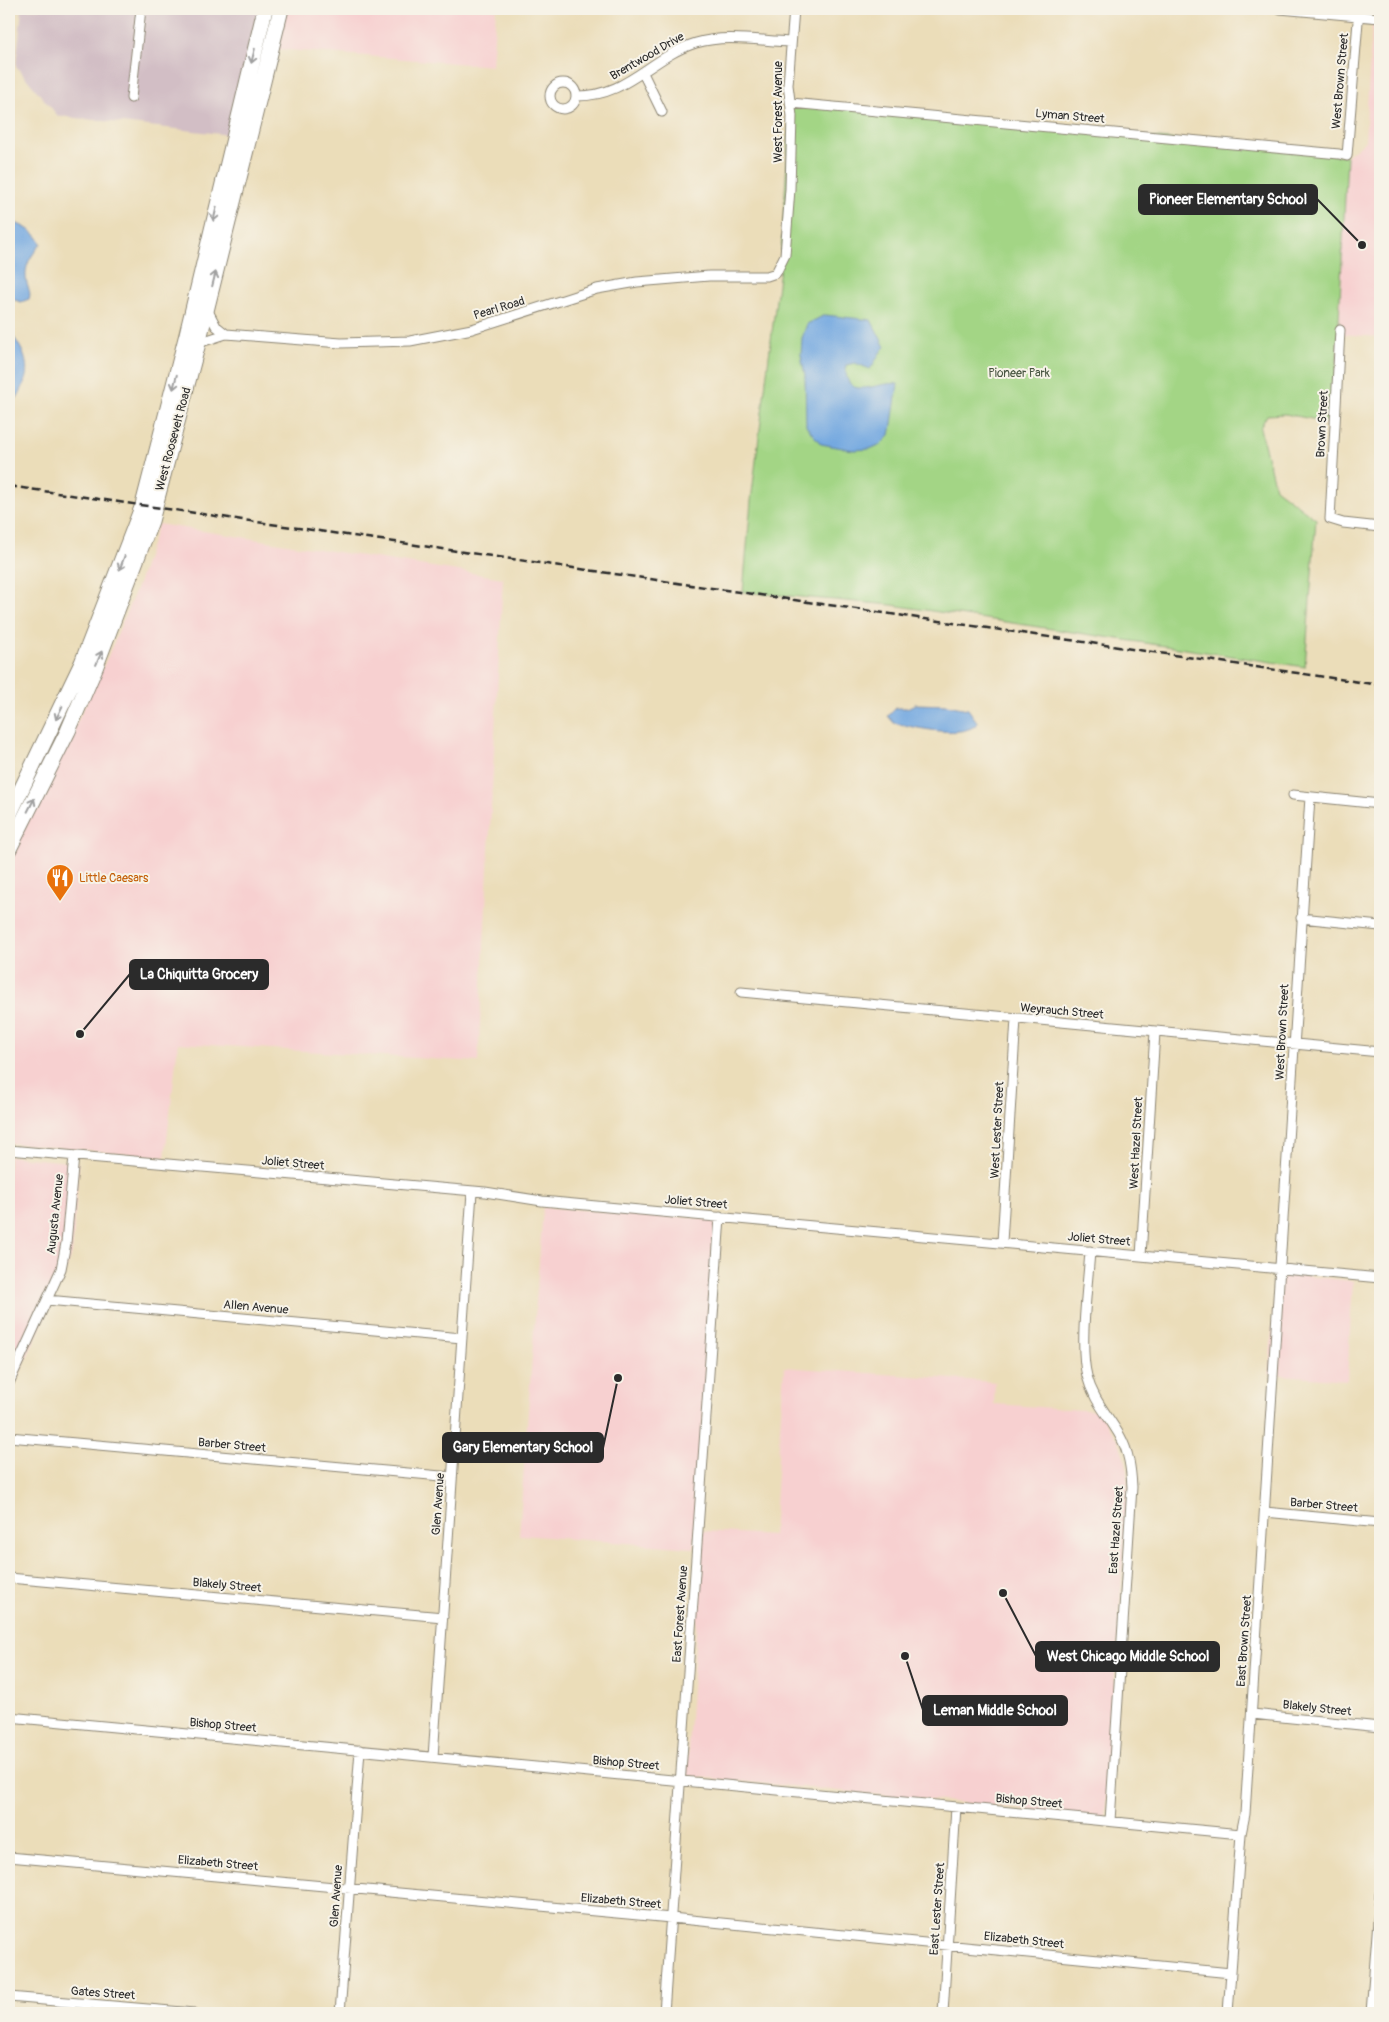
<svg xmlns="http://www.w3.org/2000/svg" width="1389" height="2022" viewBox="0 0 1389 2022" font-family="Pangolin,sans-serif">
<style>
.built{fill:#f7d0d0}
.industrial{fill:#d2bec5}
.green{fill:#a3d585;stroke:#678058}
.water{fill:#72a7e0;stroke:#4e6986}
.lines{fill:none;stroke-linecap:round;stroke-linejoin:round}
.minor-casing{stroke:#8b8472;stroke-width:11}
.primary-casing{stroke:#8b8472;stroke-width:17}
.minor{stroke:#fff;stroke-width:9}
.primary{stroke:#fff;stroke-width:15}
.rail{stroke:#2b2b2b;stroke-width:2.5;stroke-dasharray:8 4;stroke-linecap:butt}
.oneway{stroke:#a0a0a0}
.labels{text-anchor:middle;stroke-width:4;stroke-linejoin:round;paint-order:stroke}
.street-label{font-size:12px;fill:#2b2b2b;stroke:#f7f3e8}
.park-label{font-size:12px;fill:#495642;stroke:#f7f3e8}
.food-label{font-size:12px;fill:#c56008;stroke:#f7f3e8;text-anchor:start}
.leader{fill:none;stroke:#2b2b2b;stroke-width:2}
.callout-dot{fill:#2b2b2b;stroke:#f7f3e8;stroke-width:2}
.callout{fill:#2b2b2b;stroke:#2b2b2b;stroke-width:2}
.callout-label{font-size:14px;text-anchor:middle;font-weight:bold;fill:#fff}
</style>
<rect width="100%" height="100%" fill="#f7f3e8"/>
<filter id="ink" filterUnits="userSpaceOnUse"><feTurbulence type="fractalNoise" baseFrequency=".02" numOctaves="2"/><feDisplacementMap in="SourceGraphic" scale="10" xChannelSelector="R" yChannelSelector="G"/><feConvolveMatrix kernelMatrix="1 2 1 2 8 2 1 2 1" color-interpolation-filters="sRGB"/></filter>
<filter id="wash" filterUnits="userSpaceOnUse"><feTurbulence type="fractalNoise" baseFrequency=".0096" numOctaves="4" result="noise"/><feDisplacementMap in="SourceGraphic" scale="20" xChannelSelector="R" yChannelSelector="G"/><feGaussianBlur stdDeviation="1.12" result="paint"/><feColorMatrix in="noise" values="0 0 0 0 0 0 0 0 0 0 0 0 0 0 0 0 0 1.4 0 .05"/><feComposite in="paint" operator="in"/></filter>
<g filter="url(#wash)">
<rect width="100%" height="100%" fill="#ebddb9"/>
<path class="built" d="M 286,9 L 496,9 L 492,66 L 276,49 Z
M 1372,26 L 1380,27 L 1380,337 L 1339,334 L 1347,156 L 1365,141 Z
M 158,524 L 503,578 L 478,1062 L 178,1043 L 165,1157 L 9,1143 L 9,858 L 65,748 L 108,656 L 137,587 Z
M 9,1156 L 79,1163 L 72,1253 L 62,1281 L 9,1396 Z
M 543,1207 L 718,1220 L 694,1548 L 519,1535 Z
M 1276,1273 L 1353,1281 L 1347,1380 L 1269,1374 Z
M 784,1367 L 995,1382 L 994,1404 L 1098,1411 L 1118,1440 L 1126,1462 L 1128,1489 L 1105,1817 L 686,1776 L 703,1531 L 773,1535 Z"/>
<path class="industrial" d="M 22,9 L 260,9 L 230,135 L 58,116 L 16,66 Z"/>
<path class="green" d="M 791,103 L 1347,156 L 1334,423 L 1285,414 L 1267,415 L 1260,428 L 1275,488 L 1316,519 L 1305,667 L 892,605 L 743,592 L 751,501 L 780,268 Z"/>
<path class="water" d="M 9,221 C 20,224 38,232 41,244 C 31,256 23,266 27,284 C 29,290 31,293 29,299 L 21,302 L 9,298 Z
M 825,315 L 871,320 L 885,347 C 878,353 876,362 870,369 L 855,363 L 846,365 C 844,405 878,380 898,384 L 891,430 L 890,435 L 881,444 L 870,449 L 853,450 L 821,444 L 806,426 L 805,375 L 801,355 L 802,338 L 807,324 Z
M 9,331 C 33,360 32,380 9,409 Z
M 915,704 L 947,705 L 968,709 L 978,723 C 964,740 914,727 894,723 L 888,716 L 896,708 L 907,708 Z"/>
</g>
<g filter="url(#ink)">
<g class="lines">
<defs>
<path id="minor" d="M 1280,9 L 1380,18
M 643,73 L 662,112
M550 96a13 13 0 1 1 26 0a13 13 0 1 1-26 0Z
M 576,96 C 628,97 650,57 696,43 C 726,34 760,41 791,42
M 131,98 L 141,9
M 791,103 L 1339,154 L 1347,156 L 1359,9
M 207,309 L 216,326 L 226,334
M 1340,330 L 1330,519 L 1343,523 L 1380,527
M 198,343 L 226,334 L 341,343 L 410,341 L 472,329 L 597,289 L 637,282 L 709,276 L 767,276 L 776,273 L 785,255 L 790,189 L 792,116 L 788,85 L 794,9
M 1293,795 L 1380,804
M 1301,918 L 1380,926
M 741,992 L 1380,1052
M 9,1150 L 485,1192 L 542,1201 L 1380,1278
M 1002,1242 L 1016,1019
M 1090,1251 C 1088,1284 1079,1345 1087,1376 C 1093,1400 1108,1415 1120,1436 C 1129,1452 1131,1469 1132,1487 L 1110,1821
M 1141,1256 L 1155,1032
M 47,1300 L 462,1338
M 9,1383 L 61,1269 L 66,1243 L 74,1156
M 9,1437 L 452,1477
M 1265,1512 L 1380,1523
M 9,1578 L 443,1617
M 1252,1714 L 1380,1727
M 9,1717 L 1241,1834
M 433,1757 L 472,1192
M 9,1857 L 671,1918 L 1231,1973
M 9,1997 L 194,2013
M 340,2013 L 360,1750
M 664,2013 L 720,1217
M 943,2013 L 956,1807
M 1228,2013 L 1241,1834 L 1245,1814 L 1310,797
M 1371,2013 L 1380,1894"/>
<path id="primary" d="M 9,815 L 82,663 L 143,505 L 187,334 L 265,9
M 9,849 L 68,731 L 95,668 L 151,521 L 198,343 L 281,9"/>
</defs>
<use href="#minor" class="minor-casing"/>
<use href="#primary" class="primary-casing"/>
<use href="#minor" class="minor"/>
<use href="#primary" class="primary"/>
<path class="rail" d="M 9,486 L 1380,685"/>
</g>
<defs><path id="oneway-shaft" d="M-6 0H5M1.5-3L5.5 0L1.5 3" fill="none" stroke-width="1.6" stroke-linecap="round" stroke-linejoin="round" transform="scale(1.25)"/></defs>
<g class="oneway">
<use href="#oneway-shaft" transform="translate(253 56) rotate(104)"/>
<use href="#oneway-shaft" transform="translate(215 214) rotate(103)"/>
<use href="#oneway-shaft" transform="translate(214 279) rotate(-76)"/>
<use href="#oneway-shaft" transform="translate(175 382) rotate(104)"/>
<use href="#oneway-shaft" transform="translate(122 563) rotate(110)"/>
<use href="#oneway-shaft" transform="translate(99 658) rotate(-67)"/>
<use href="#oneway-shaft" transform="translate(59 713) rotate(116)"/>
<use href="#oneway-shaft" transform="translate(31 805) rotate(-63)"/>
</g>
</g>
<defs>
<symbol id="restaurant-pin" viewBox="-11 -11 22 30"><path d="M0 17L-7.5 6A9.5 9.5 0 1 1 7.5 6Z" fill="#e8710a" stroke="#f7f3e8"/><path d="M-5-6h1v4h1v-4h1v4h1v-4h1v5L-1.5 .5V6h-2V.5L-5-1ZM5-6V6H3V1.5H1.5Q1.5-4 5-6Z" fill="#fff"/></symbol>
</defs>
<g fill-rule="evenodd">
<use href="#restaurant-pin" x="44" y="862" width="32" height="43"/>
</g>
<g class="labels">
<g class="street-label">
<text transform="translate(647 56) rotate(-30)" y="4">Brentwood Drive</text>
<text transform="translate(1340 81) rotate(-85)" y="4">West Brown Street</text>
<text transform="translate(778 112) rotate(-90)" y="4">West Forest Avenue</text>
<text transform="translate(1070 116) rotate(5)" y="4">Lyman Street</text>
<text transform="translate(499 308) rotate(-17)" y="4">Pearl Road</text>
<text transform="translate(1322 424) rotate(-87)" y="4">Brown Street</text>
<text transform="translate(173 439) rotate(-75)" y="4">West Roosevelt Road</text>
<text transform="translate(1062 1011) rotate(5)" y="4">Weyrauch Street</text>
<text transform="translate(1282 1032) rotate(-87)" y="4">West Brown Street</text>
<text transform="translate(997 1130) rotate(-87)" y="4">West Lester Street</text>
<text transform="translate(1136 1143) rotate(-87)" y="4">West Hazel Street</text>
<text transform="translate(293 1163) rotate(5)" y="4">Joliet Street</text>
<text transform="translate(696 1202) rotate(5)" y="4">Joliet Street</text>
<text transform="translate(55 1214) rotate(-84)" y="4">Augusta Avenue</text>
<text transform="translate(1099 1239) rotate(5)" y="4">Joliet Street</text>
<text transform="translate(256 1307) rotate(5)" y="4">Allen Avenue</text>
<text transform="translate(232 1445) rotate(5)" y="4">Barber Street</text>
<text transform="translate(438 1504) rotate(-86)" y="4">Glen Avenue</text>
<text transform="translate(1324 1505) rotate(5)" y="4">Barber Street</text>
<text transform="translate(1116 1530) rotate(-86)" y="4">East Hazel Street</text>
<text transform="translate(227 1585) rotate(5)" y="4">Blakely Street</text>
<text transform="translate(680 1614) rotate(-86)" y="4">East Forest Avenue</text>
<text transform="translate(1244 1641) rotate(-86)" y="4">East Brown Street</text>
<text transform="translate(1317 1708) rotate(6)" y="4">Blakely Street</text>
<text transform="translate(223 1725) rotate(5)" y="4">Bishop Street</text>
<text transform="translate(626 1763) rotate(5)" y="4">Bishop Street</text>
<text transform="translate(1029 1801) rotate(5)" y="4">Bishop Street</text>
<text transform="translate(218 1863) rotate(5)" y="4">Elizabeth Street</text>
<text transform="translate(336 1896) rotate(-86)" y="4">Glen Avenue</text>
<text transform="translate(621 1901) rotate(5)" y="4">Elizabeth Street</text>
<text transform="translate(937 1909) rotate(-86)" y="4">East Lester Street</text>
<text transform="translate(1024 1940) rotate(6)" y="4">Elizabeth Street</text>
<text transform="translate(103 1993) rotate(4)" y="4">Gates Street</text>
</g>
<g class="park-label">
<text x="1019" y="377">Pioneer Park</text>
</g>
<g class="food-label">
<text x="79" y="882">Little Caesars</text>
</g>
</g>
<path class="leader" d="M1362 245L1317 199M80 1034L130 974M618 1378L603 1448M1003 1593L1036 1656M905 1656L923 1710"/>
<g class="callout-dot">
<circle cx="1362" cy="245" r="5"/>
<circle cx="80" cy="1034" r="5"/>
<circle cx="618" cy="1378" r="5"/>
<circle cx="1003" cy="1593" r="5"/>
<circle cx="905" cy="1656" r="5"/>
</g>
<g class="callout">
<rect x="1139" y="185" width="178" height="29" rx="5"/>
<rect x="130" y="960" width="138" height="29" rx="5"/>
<rect x="443" y="1433" width="160" height="29" rx="5"/>
<rect x="1036" y="1642" width="183" height="29" rx="5"/>
<rect x="923" y="1696" width="144" height="29" rx="5"/>
</g>
<g class="callout-label">
<text x="1228" y="204">Pioneer Elementary School</text>
<text x="199" y="979">La Chiquitta Grocery</text>
<text x="523" y="1452">Gary Elementary School</text>
<text x="1128" y="1661">West Chicago Middle School</text>
<text x="995" y="1715">Leman Middle School</text>
</g>
<rect width="1389" height="2022" fill="none" stroke="#f7f3e8" stroke-width="30"/>
</svg>
